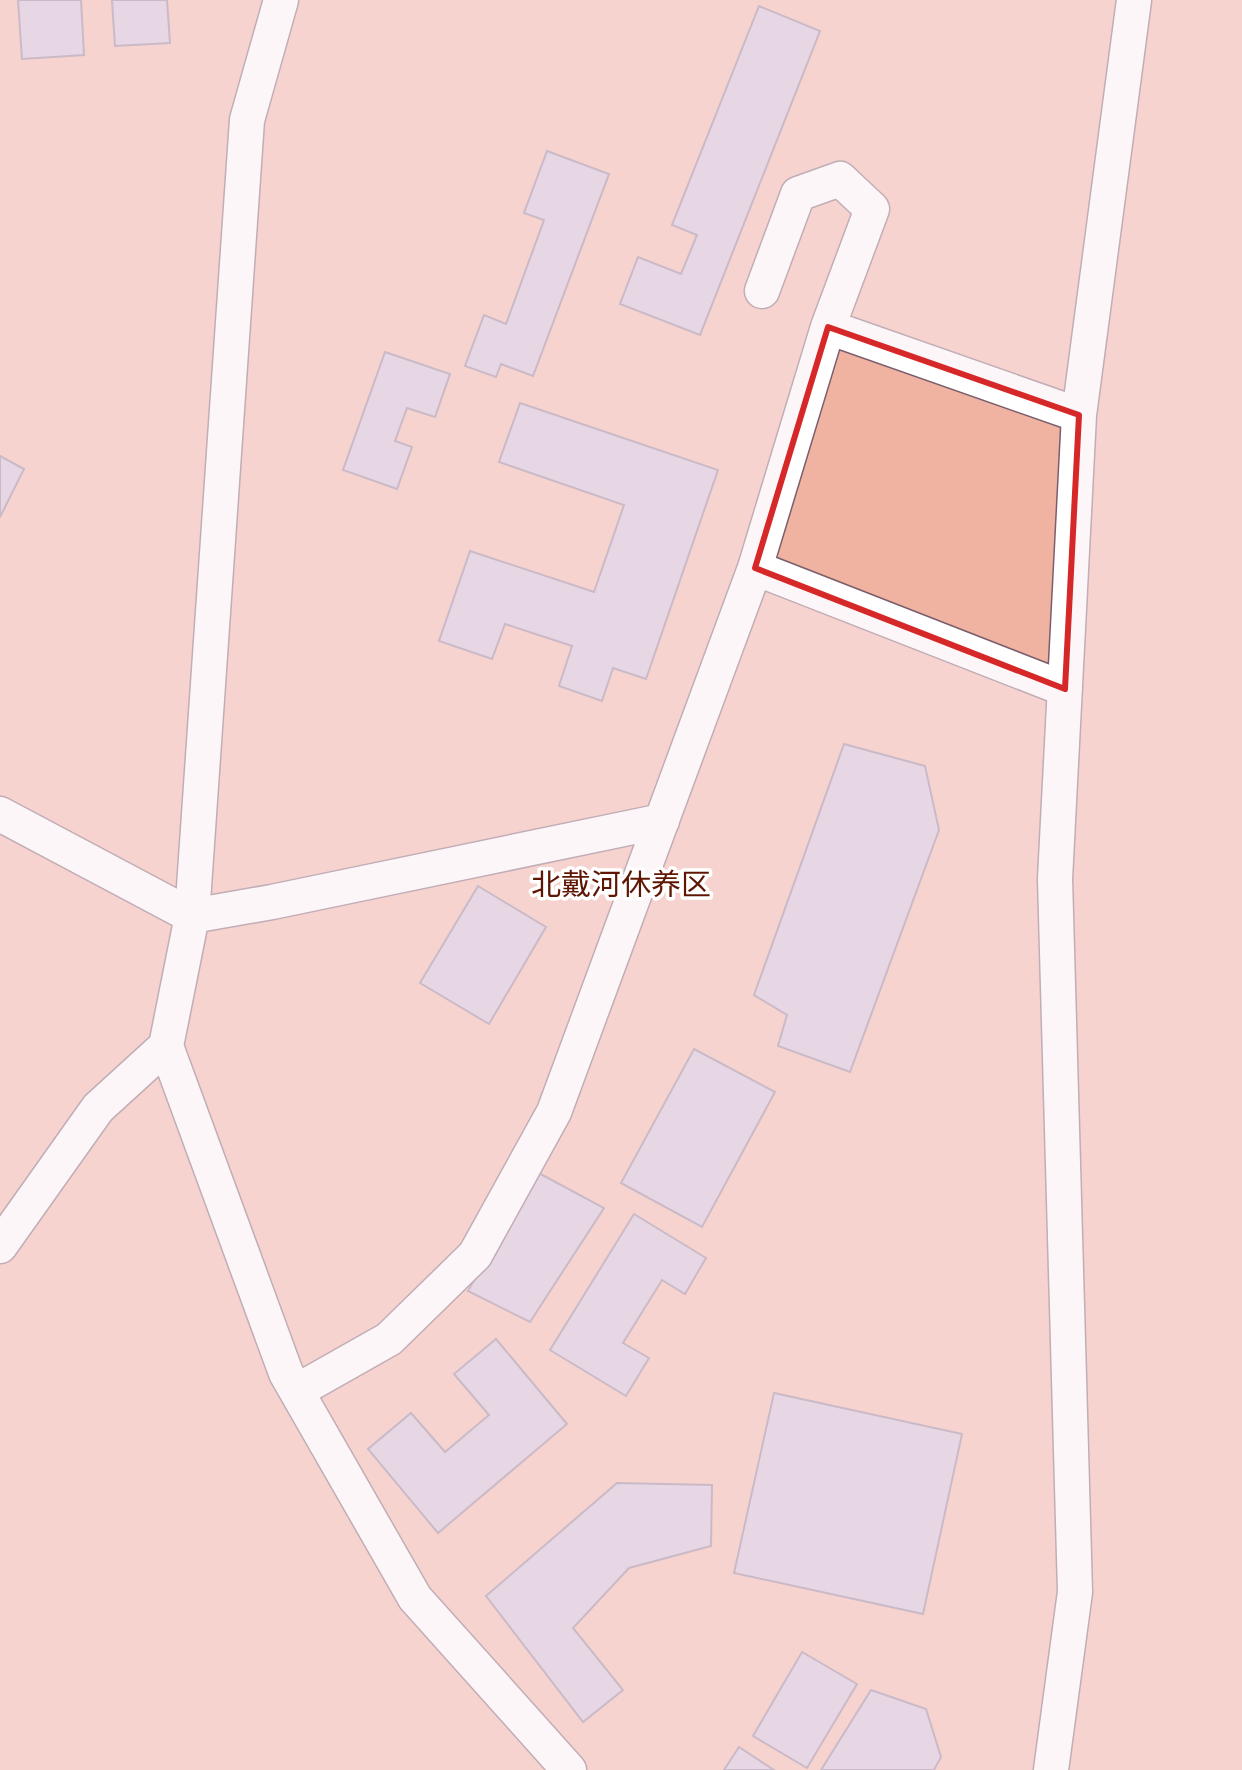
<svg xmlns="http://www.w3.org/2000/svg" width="1242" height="1770" viewBox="0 0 1242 1770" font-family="'Space Grotesk','Noto Sans SC',sans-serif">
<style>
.green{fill:#f0b2a1}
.building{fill:#cfb8d1;stroke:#8f7a91;stroke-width:2}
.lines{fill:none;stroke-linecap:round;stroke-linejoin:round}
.minor-casing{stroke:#7b5e6c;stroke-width:37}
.minor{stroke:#fff;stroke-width:34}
.marked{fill:none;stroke:#d62828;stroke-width:6;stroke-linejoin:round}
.labels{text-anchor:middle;stroke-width:7;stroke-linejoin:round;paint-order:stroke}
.park-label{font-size:30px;fill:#5e1501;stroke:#fff}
</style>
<rect width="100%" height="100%" fill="#fceef4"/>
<path class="green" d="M 0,0 L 1242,0 L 1242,1770 L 0,1770 Z"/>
<path class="building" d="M 18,0 L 81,0 L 84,55 L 22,59 Z
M 112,0 L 167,0 L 170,43 L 115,46 Z
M 759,6 L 820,31 L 700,335 L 620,304 L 638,257 L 681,274 L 697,235 L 672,225 Z
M 547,151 L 609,174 L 533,376 L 501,364 L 496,377 L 465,366 L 484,315 L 506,324 L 544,220 L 524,213 Z
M 385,352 L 450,374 L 435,417 L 407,408 L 395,441 L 412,447 L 397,489 L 343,470 Z
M 520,403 L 718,470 L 646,679 L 613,668 L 602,701 L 559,686 L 572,646 L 505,624 L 492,659 L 439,641 L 470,551 L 594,592 L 624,505 L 499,462 Z
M 0,456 L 24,469 L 0,517 Z
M 844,744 L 925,766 L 939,830 L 850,1072 L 778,1046 L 787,1015 L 754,995 Z
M 478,886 L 546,927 L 489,1024 L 420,983 Z
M 694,1049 L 775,1092 L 702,1227 L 621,1183 Z
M 535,1171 L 604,1208 L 530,1322 L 468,1291 Z
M 634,1214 L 706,1258 L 685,1294 L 662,1280 L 623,1343 L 649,1358 L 626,1396 L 550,1350 Z
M 496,1339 L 567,1424 L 438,1533 L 368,1449 L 411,1413 L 445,1452 L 489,1415 L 454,1374 Z
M 774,1393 L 962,1434 L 923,1614 L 734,1573 Z
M 617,1483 L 712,1485 L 711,1546 L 629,1568 L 573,1628 L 623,1690 L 583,1722 L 486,1596 Z
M 802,1652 L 857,1684 L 807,1768 L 753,1736 Z
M 871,1690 L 926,1709 L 941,1757 L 934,1770 L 821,1770 Z
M 739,1747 L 774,1770 L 724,1770 Z"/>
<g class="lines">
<defs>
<path id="minor" d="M 281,0 L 247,120 L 192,916 L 166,1046 L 286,1373 L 415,1598 L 569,1770
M 828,327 L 1079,415
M 755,568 L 1065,689
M 0,814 L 192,916 L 272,902 L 662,821
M 0,1246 L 98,1108 L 166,1046
M 297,1391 L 389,1339 L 475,1255 L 554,1112 L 755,568 L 828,327 L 872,209 L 840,179 L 798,194 L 762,291
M 1051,1770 L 1075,1592 L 1055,879 L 1079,415 L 1134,0"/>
</defs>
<use href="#minor" class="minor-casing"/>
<use href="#minor" class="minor"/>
</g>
<path d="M0 0H1242V1770H0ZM 828,327 L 1079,415 L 1065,689 L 755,568 Z" fill="#fceef4" fill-opacity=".55" fill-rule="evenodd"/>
<path class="marked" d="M 828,327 L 1079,415 L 1065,689 L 755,568 Z"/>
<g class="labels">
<g class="park-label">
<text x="621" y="895">北戴河休养区</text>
</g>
</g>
</svg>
